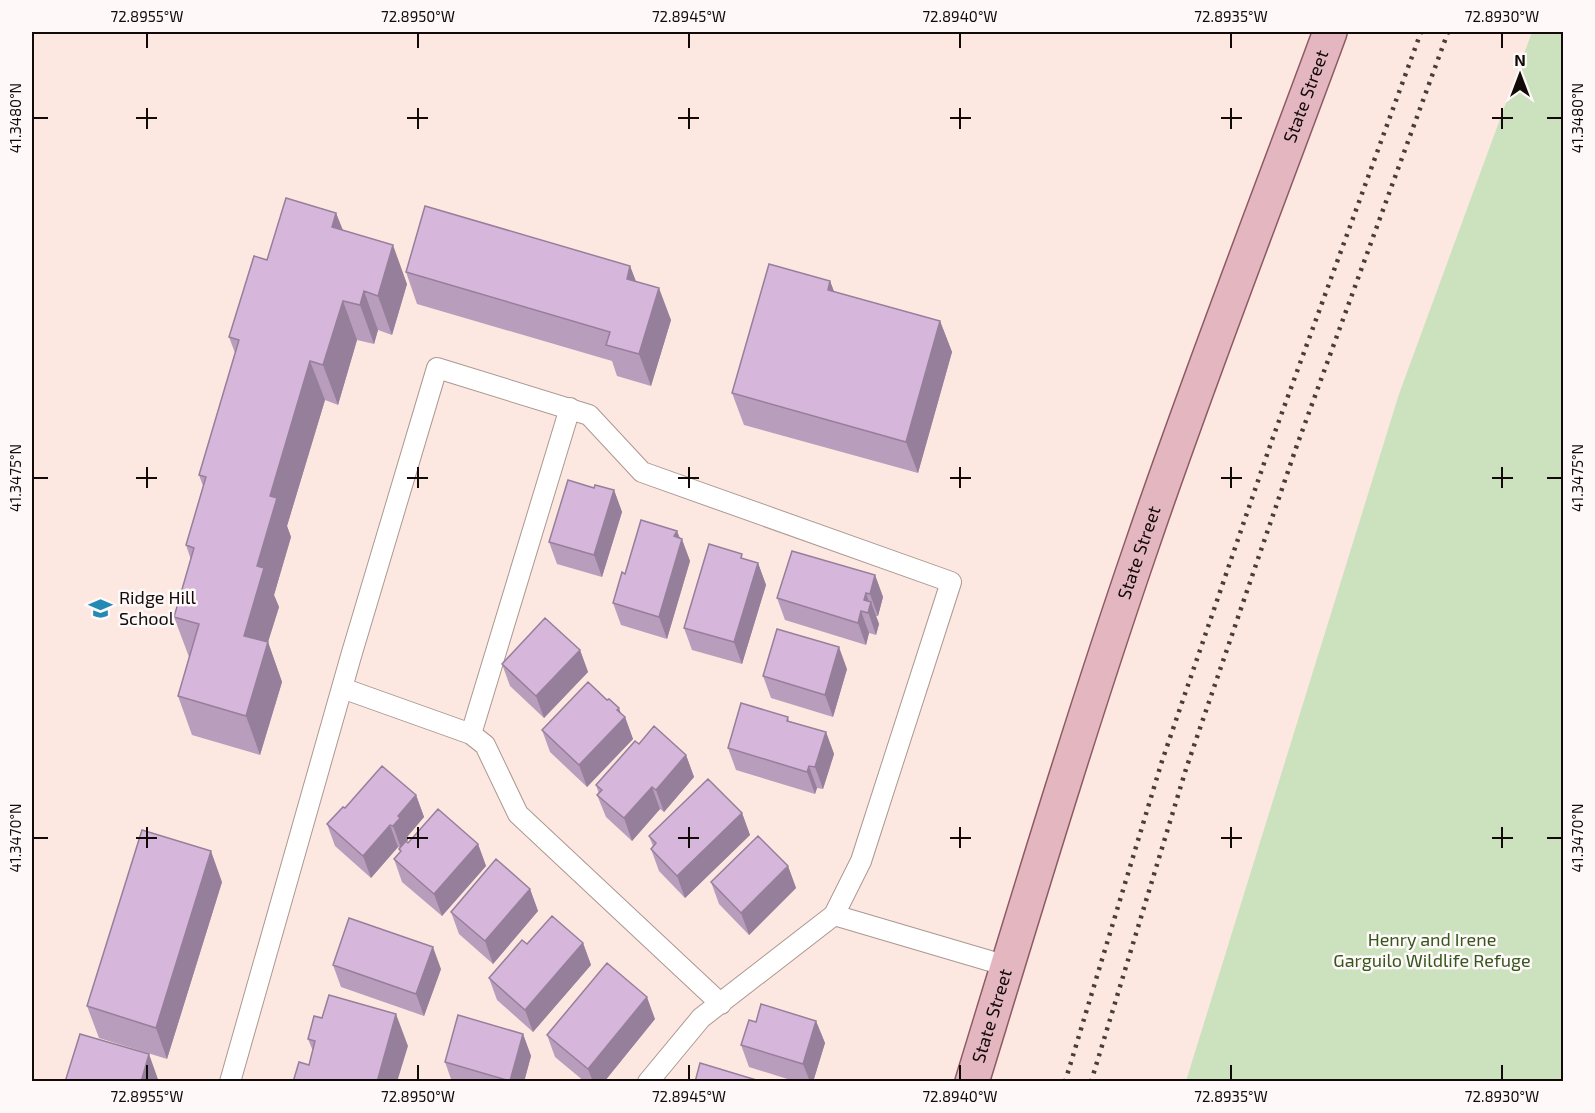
<svg xmlns="http://www.w3.org/2000/svg" width="1595" height="1113" viewBox="0 0 1595 1113" font-family="'Exo 2',sans-serif">
<style>
.green{fill:#cce2bf}
.lines{fill:none;stroke-linecap:round;stroke-linejoin:round}
.lane-casing{stroke:#ab9891;stroke-width:22}
.primary-casing{stroke:#8d5a64;stroke-width:36}
.lane{stroke:#fff;stroke-width:20}
.primary{stroke:#e3b6c0;stroke-width:33}
.rail{stroke:#483d3a;stroke-width:4.5;stroke-dasharray:3 6;stroke-linecap:butt}
.wall{fill:#b99dbd}
.shaded-wall{fill:#967f9a}
.building{fill:#d7b6dc;stroke:#967f9a;stroke-width:1.5}
.ticks{fill:none;stroke:#110a08;stroke-width:2}
.labels{text-anchor:middle;stroke-width:5;stroke-linejoin:round;paint-order:stroke}
.street-label{font-size:18px;fill:#110a08;stroke:#fef9f8}
.poi-label{font-size:18px;fill:#110a08;stroke:#fef9f8;text-anchor:start}
.park-label{font-size:18px;fill:#34551b;stroke:#fef9f8}
.neatline{fill:none;stroke:#110a08;stroke-width:2}
.ticks-label{font-size:15px;text-anchor:middle;fill:#110a08}
</style>
<rect width="100%" height="100%" fill="#fde8e1"/>
<path class="green" d="M 1532,32 L 1564,32 L 1563,1081 L 1186,1081 L 1399,394 Z"/>
<g class="lines">
<defs>
<path id="lane" d="M 342,688 L 471,734 L 485,745 L 518,814 L 721,1004
M 471,734 L 570,408
M 834,915 L 1007,966
M 230,1082 L 351,656 L 437,368 L 589,415 L 642,472 L 951,582 L 861,861 L 834,915 L 701,1018 L 648,1082"/>
<g id="primary">
<path id="s1" d="M 972,1082 C 1027,902 1081,722 1142,545 C 1201,372 1267,203 1330,32"/>
</g>
</defs>
<use href="#lane" class="lane-casing"/>
<use href="#primary" class="primary-casing"/>
<use href="#lane" class="lane"/>
<use href="#primary" class="primary"/>
<path class="rail" d="M 1065,1082 L 1162,761 L 1272,440 L 1421,32
M 1091,1082 L 1186,769 L 1296,448 L 1448,32"/>
</g>
<path class="wall" d="M 336,213 L 343,230 L 407,284 L 392,335 L 378,330 L 374,344 L 357,340 L 338,405 L 325,400 L 287,526 L 291,537 L 274,595 L 279,607 L 268,642 L 282,682 L 260,755 L 192,735 L 178,696 L 189,657 L 174,617 L 191,560 L 186,545 L 203,486 L 199,475 L 235,353 L 229,337 L 267,260 Z
M 630,266 L 636,282 L 671,320 L 651,386 L 617,376 L 612,361 L 417,304 L 406,272 Z
M 830,281 L 834,292 L 940,321 L 952,352 L 918,473 L 744,425 L 732,393 Z
M 594,488 L 614,490 L 622,512 L 602,577 L 557,564 L 549,542 Z
M 677,531 L 690,561 L 667,639 L 621,625 L 613,603 L 625,574 Z
M 744,559 L 758,563 L 766,585 L 742,664 L 692,650 L 684,628 Z
M 875,575 L 883,597 L 878,616 L 876,616 L 879,624 L 876,635 L 869,633 L 866,645 L 785,620 L 777,598 Z
M 580,650 L 588,672 L 544,718 L 510,686 L 502,664 Z
M 847,669 L 833,717 L 771,698 L 763,676 Z
M 625,717 L 633,739 L 587,787 L 550,752 L 542,730 Z
M 788,717 L 789,721 L 826,732 L 834,754 L 823,789 L 817,788 L 815,794 L 736,770 L 728,748 Z
M 639,744 L 686,755 L 694,777 L 664,812 L 660,809 L 632,841 L 606,817 L 597,795 L 599,794 L 596,785 Z
M 416,795 L 424,817 L 407,837 L 408,840 L 406,842 L 408,843 L 478,844 L 486,866 L 442,916 L 402,882 L 394,859 L 400,852 L 399,849 L 400,848 L 398,847 L 371,878 L 335,846 L 327,824 L 345,808 Z
M 742,813 L 750,835 L 685,898 L 659,871 L 651,849 L 653,846 L 649,836 Z
M 788,866 L 796,888 L 749,935 L 719,904 L 711,882 Z
M 222,882 L 167,1059 L 99,1038 L 87,1006 Z
M 530,889 L 538,911 L 493,964 L 459,934 L 451,912 Z
M 583,943 L 591,965 L 533,1032 L 497,1000 L 489,978 L 527,944 Z
M 333,965 L 441,969 L 424,1016 L 341,987 Z
M 655,1019 L 604,1082 L 585,1082 L 555,1057 L 547,1035 Z
M 816,1021 L 825,1043 L 813,1082 L 797,1082 L 749,1067 L 741,1045 L 756,1022 Z
M 523,1034 L 531,1056 L 524,1082 L 452,1082 L 445,1062 Z
M 308,1039 L 408,1046 L 309,1065 L 313,1051 Z"/>
<path class="shaded-wall" d="M 336,213 L 351,252 L 332,227 Z
M 393,245 L 407,284 L 392,335 L 378,296 Z
M 630,266 L 642,297 L 627,279 Z
M 830,281 L 842,312 L 828,290 Z
M 659,288 L 671,320 L 651,386 L 639,354 Z
M 364,291 L 378,330 L 374,344 L 360,305 Z
M 343,301 L 357,340 L 338,405 L 323,365 Z
M 940,321 L 952,352 L 918,473 L 906,442 Z
M 310,361 L 325,400 L 287,526 L 291,537 L 274,595 L 279,607 L 268,642 L 282,682 L 260,755 L 246,716 L 244,636 L 270,496 Z
M 614,490 L 622,512 L 602,577 L 594,555 Z
M 677,531 L 681,543 L 682,539 L 690,561 L 667,639 L 659,617 L 674,536 Z
M 758,563 L 766,585 L 742,664 L 734,642 Z
M 875,575 L 883,597 L 878,616 L 870,594 Z
M 866,593 L 870,605 L 871,602 L 879,624 L 876,635 L 864,600 Z
M 861,611 L 869,633 L 866,645 L 858,623 Z
M 839,647 L 847,669 L 833,717 L 825,695 Z
M 580,650 L 588,672 L 544,718 L 536,696 Z
M 619,708 L 623,719 L 625,717 L 633,739 L 587,787 L 579,765 Z
M 826,732 L 834,754 L 823,789 L 815,767 Z
M 686,755 L 694,777 L 664,812 L 656,790 Z
M 809,766 L 817,788 L 815,794 L 807,772 Z
M 652,787 L 660,809 L 632,841 L 624,818 Z
M 416,795 L 424,817 L 407,837 L 408,840 L 401,848 L 393,826 L 398,816 Z
M 742,813 L 750,835 L 685,898 L 677,876 Z
M 390,825 L 398,847 L 371,878 L 363,856 Z
M 478,844 L 486,866 L 442,916 L 434,894 Z
M 211,851 L 222,882 L 167,1059 L 156,1028 Z
M 788,866 L 796,888 L 749,935 L 741,913 Z
M 530,889 L 538,911 L 493,964 L 485,941 Z
M 583,943 L 591,965 L 533,1032 L 525,1010 Z
M 433,947 L 441,969 L 424,1016 L 416,994 Z
M 647,997 L 655,1019 L 604,1082 L 593,1082 L 588,1069 Z
M 396,1014 L 408,1046 L 397,1082 L 377,1082 Z
M 816,1021 L 825,1043 L 813,1082 L 810,1082 L 803,1064 Z
M 523,1034 L 531,1056 L 524,1082 L 510,1082 Z
M 149,1054 L 159,1082 L 141,1082 Z"/>
<path class="building" d="M 286,198 L 336,213 L 332,227 L 393,245 L 378,296 L 364,291 L 360,305 L 343,301 L 323,365 L 310,361 L 270,496 L 277,498 L 257,566 L 264,568 L 244,636 L 268,642 L 246,716 L 178,696 L 199,624 L 174,617 L 194,548 L 186,545 L 206,477 L 199,475 L 239,340 L 229,337 L 254,256 L 267,260 Z
M 425,206 L 630,266 L 627,279 L 659,288 L 639,354 L 606,345 L 610,332 L 406,272 Z
M 769,264 L 830,281 L 828,290 L 940,321 L 906,442 L 732,393 Z
M 568,480 L 594,488 L 595,485 L 614,490 L 594,555 L 549,542 Z
M 641,520 L 677,531 L 674,536 L 682,539 L 659,617 L 613,603 L 622,572 L 625,574 Z
M 709,544 L 742,554 L 741,558 L 758,563 L 734,642 L 684,628 Z
M 792,551 L 875,575 L 870,594 L 866,593 L 864,600 L 871,602 L 868,613 L 861,611 L 858,623 L 777,598 Z
M 545,618 L 580,650 L 536,696 L 502,664 Z
M 777,629 L 839,647 L 825,695 L 763,676 Z
M 588,682 L 607,700 L 609,699 L 619,708 L 617,710 L 625,717 L 579,765 L 542,730 Z
M 741,703 L 788,717 L 787,721 L 826,732 L 815,767 L 809,766 L 807,772 L 728,748 Z
M 654,726 L 686,755 L 656,790 L 652,787 L 624,818 L 597,795 L 602,790 L 596,785 L 635,741 L 639,744 Z
M 382,766 L 416,795 L 398,816 L 400,818 L 393,826 L 390,825 L 363,856 L 327,824 L 343,807 L 345,808 Z
M 708,779 L 742,813 L 677,876 L 651,849 L 656,843 L 649,836 Z
M 438,809 L 478,844 L 434,894 L 394,859 L 401,851 L 399,849 L 406,841 L 408,843 Z
M 142,830 L 211,851 L 156,1028 L 87,1006 Z
M 758,836 L 788,866 L 741,913 L 711,882 Z
M 496,859 L 530,889 L 485,941 L 451,912 Z
M 552,916 L 583,943 L 525,1010 L 489,978 L 522,940 L 527,944 Z
M 349,918 L 433,947 L 416,994 L 333,965 Z
M 607,963 L 647,997 L 588,1069 L 547,1035 Z
M 329,995 L 396,1014 L 377,1082 L 293,1082 L 299,1062 L 309,1065 L 315,1041 L 308,1039 L 314,1016 L 322,1018 Z
M 761,1004 L 816,1021 L 803,1064 L 741,1045 L 749,1020 L 756,1022 Z
M 458,1015 L 523,1034 L 510,1081 L 445,1062 Z
M 80,1034 L 149,1054 L 141,1082 L 65,1082 Z
M 700,1063 L 763,1082 L 695,1082 Z"/>
<path class="ticks" d="M 147,33 L 147,48M 418,33 L 418,48M 689,33 L 689,48M 960,33 L 960,48M 1231,33 L 1231,48M 1502,33 L 1502,48M 147,108 L 147,129M 418,108 L 418,129M 689,108 L 689,129M 960,108 L 960,129M 1231,108 L 1231,129M 1502,108 L 1502,129M 33,118 L 48,118M 136,118 L 157,118M 407,118 L 428,118M 678,118 L 699,118M 950,118 L 971,118M 1221,118 L 1242,118M 1492,118 L 1513,118M 1547,118 L 1562,118M 147,467 L 147,488M 418,467 L 418,488M 689,467 L 689,488M 960,467 L 960,488M 1231,467 L 1231,488M 1502,467 L 1502,488M 33,478 L 48,478M 136,478 L 157,478M 407,478 L 428,478M 678,478 L 699,478M 950,478 L 971,478M 1221,478 L 1242,478M 1492,478 L 1513,478M 1547,478 L 1562,478M 147,827 L 147,848M 418,827 L 418,848M 689,827 L 689,848M 960,827 L 960,848M 1231,827 L 1231,848M 1502,827 L 1502,848M 33,838 L 48,838M 136,838 L 157,838M 407,838 L 428,838M 678,838 L 699,838M 950,838 L 971,838M 1221,838 L 1242,838M 1492,838 L 1513,838M 1547,838 L 1562,838M 147,1065 L 147,1080M 418,1065 L 418,1080M 689,1065 L 689,1080M 960,1065 L 960,1080M 1231,1065 L 1231,1080M 1502,1065 L 1502,1080"/>
<defs>
<symbol id="school-bare" viewBox="-9 -9 18 18"><path d="M0-5L7-2L0 1L-7-2ZM-4 1L0 2.5L4 1V4Q0 6-4 4Z" fill="#258ab3" stroke="#fef9f8" stroke-width="2.5" paint-order="stroke"/></symbol>
</defs>
<g fill-rule="evenodd">
<use href="#school-bare" x="84" y="592" width="33" height="33"/>
</g>
<g class="labels">
<g class="street-label">
<text dy="6" stroke="none"><textPath href="#s1" startOffset="1041">State Street</textPath></text>
<text dy="6" stroke="none"><textPath href="#s1" startOffset="555">State Street</textPath></text>
<text dy="6" stroke="none"><textPath href="#s1" startOffset="69">State Street</textPath></text>
</g>
<g class="poi-label">
<text x="119" y="604">Ridge Hill<tspan x="119" dy="21">School</tspan></text>
</g>
<g class="park-label">
<text x="1432" y="946">Henry and Irene<tspan x="1432" dy="21">Garguilo Wildlife Refuge</tspan></text>
</g>
</g>
<rect width="1595" height="1113" fill="none" stroke="#fef9f8" stroke-width="66"/>
<g transform="translate(1520 75)" stroke="#fef9f8" stroke-width="4.5" paint-order="stroke">
<path d="M0-4.5L10 22L0 15L-10 22Z" fill="#110a08"/>
<text y="-9" font-size="16" font-weight="bold" text-anchor="middle" fill="#110a08">N</text>
</g>
<rect x="33" y="33" width="1529" height="1047" class="neatline"/>
<g class="ticks-label">
<text x="147" y="22">72.8955°W</text>
<text x="418" y="22">72.8950°W</text>
<text x="689" y="22">72.8945°W</text>
<text x="960" y="22">72.8940°W</text>
<text x="1231" y="22">72.8935°W</text>
<text x="1502" y="22">72.8930°W</text>
<text transform="translate(16 118) rotate(-90)" y="5">41.3480°N</text>
<text transform="translate(1578 118) rotate(-90)" y="5">41.3480°N</text>
<text transform="translate(16 478) rotate(-90)" y="5">41.3475°N</text>
<text transform="translate(1578 478) rotate(-90)" y="5">41.3475°N</text>
<text transform="translate(16 838) rotate(-90)" y="5">41.3470°N</text>
<text transform="translate(1578 838) rotate(-90)" y="5">41.3470°N</text>
<text x="147" y="1102">72.8955°W</text>
<text x="418" y="1102">72.8950°W</text>
<text x="689" y="1102">72.8945°W</text>
<text x="960" y="1102">72.8940°W</text>
<text x="1231" y="1102">72.8935°W</text>
<text x="1502" y="1102">72.8930°W</text>
</g>
</svg>
